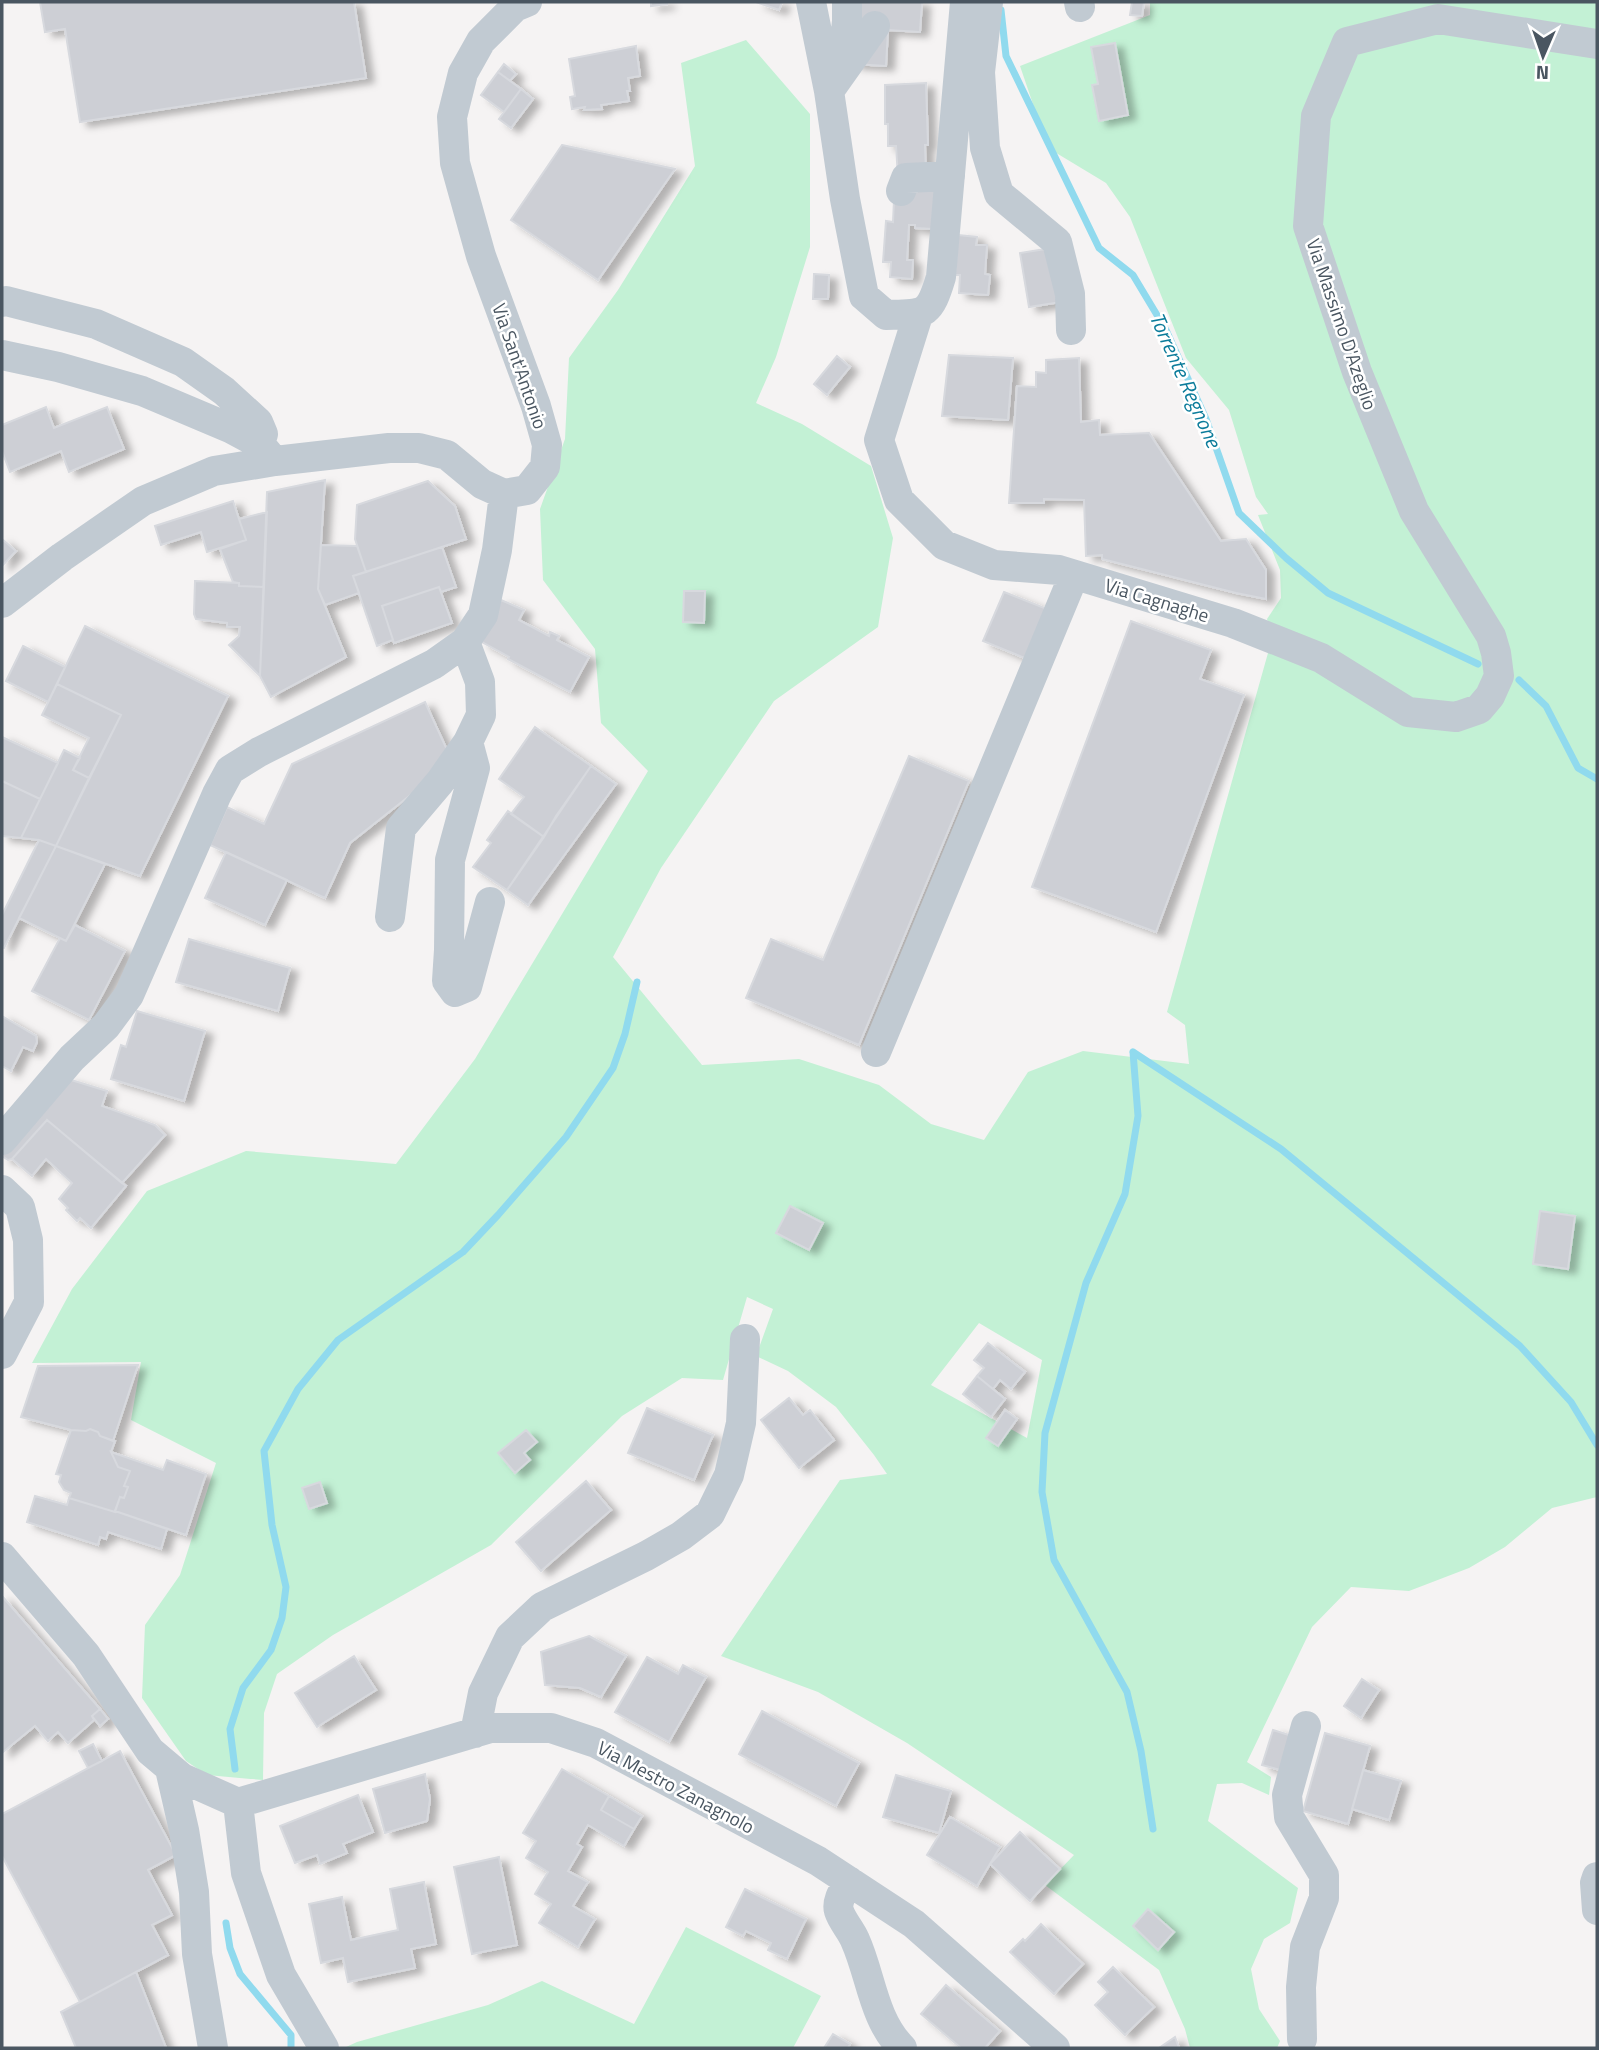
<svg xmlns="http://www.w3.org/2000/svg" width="1599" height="2050" viewBox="0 0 1599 2050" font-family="'Titillium Web',sans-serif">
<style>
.green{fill:#c3f1d5;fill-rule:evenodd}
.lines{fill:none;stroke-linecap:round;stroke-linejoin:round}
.stream{stroke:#90daee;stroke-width:7}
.building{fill:#cdcfd5;stroke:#d7d9de;stroke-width:2;filter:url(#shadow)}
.minor{stroke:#c1cad2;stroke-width:30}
.labels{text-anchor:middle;stroke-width:5;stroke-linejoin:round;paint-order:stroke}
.street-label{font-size:19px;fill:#4a5661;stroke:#fff}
.water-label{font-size:21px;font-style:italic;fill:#0c7c9b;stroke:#fff}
</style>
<defs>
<filter id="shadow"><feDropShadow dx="8" dy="4.5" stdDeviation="3.5" flood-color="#0004"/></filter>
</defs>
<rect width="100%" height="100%" fill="#f5f3f3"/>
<path class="green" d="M 1150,2 L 1597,2 L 1597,1497 L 1552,1508 L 1505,1547 L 1469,1568 L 1409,1591 L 1351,1587 L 1312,1627 L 1247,1762 L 1271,1777 L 1269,1795 L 1242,1783 L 1217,1784 L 1208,1821 L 1298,1888 L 1290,1923 L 1264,1939 L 1251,1969 L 1259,2009 L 1280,2041 L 1277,2048 L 1190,2048 L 1185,2029 L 1159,1970 L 1045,1885 L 1074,1855 L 907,1743 L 818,1692 L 721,1656 L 840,1480 L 887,1474 L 874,1455 L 836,1407 L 788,1371 L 756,1356 L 773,1309 L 747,1297 L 723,1380 L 682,1378 L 622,1416 L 491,1545 L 333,1635 L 277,1674 L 264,1713 L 263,1780 L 207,1775 L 186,1761 L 142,1698 L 145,1625 L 180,1575 L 216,1463 L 131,1420 L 141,1362 L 32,1363 L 72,1289 L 147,1191 L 246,1151 L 396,1164 L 475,1059 L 648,771 L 601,723 L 595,649 L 543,580 L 540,509 L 565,439 L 569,358 L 618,290 L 695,166 L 681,63 L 746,40 L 810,114 L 810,247 L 776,357 L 756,403 L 802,424 L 871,466 L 893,538 L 878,627 L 774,701 L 661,868 L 613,957 L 702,1065 L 799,1059 L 879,1085 L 931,1124 L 984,1140 L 1028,1072 L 1083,1051 L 1189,1064 L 1185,1025 L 1167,1012 L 1268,653 L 1272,636 L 1267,619 L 1281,598 L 1280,570 L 1258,515 L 1268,514 L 1256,497 L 1229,410 L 1186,358 L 1130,217 L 1106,183 L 1048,148 L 1020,66 L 1150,15 ZM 979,1323 L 1042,1360 L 1027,1438 L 931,1385 Z
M 686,1927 L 821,1996 L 793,2048 L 344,2048 L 357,2042 L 488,2005 L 542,1981 L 634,2024 Z"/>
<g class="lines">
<path class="stream" d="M 1001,10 L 1006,56 L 1099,248 L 1133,275 L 1166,330 L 1206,419 L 1239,513 L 1286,558 L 1328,593 L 1478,664
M 1519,680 L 1546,706 L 1578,768 L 1597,779
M 1133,1052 L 1138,1116 L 1125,1194 L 1086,1283 L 1045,1433 L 1042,1492 L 1054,1560 L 1127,1692 L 1141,1751 L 1153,1829
M 1133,1052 L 1281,1149 L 1520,1346 L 1571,1402 L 1597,1445
M 235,1769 L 230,1729 L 243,1688 L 271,1650 L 282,1618 L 286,1587 L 272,1525 L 264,1451 L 298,1389 L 338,1340 L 463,1252 L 498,1215 L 566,1137 L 613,1068 L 625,1034 L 637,982
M 226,1923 L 230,1948 L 240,1974 L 291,2035 L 291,2048"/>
</g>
<path class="building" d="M 40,2 L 354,2 L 366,78 L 80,122 L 65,29 L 45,32 Z
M 651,2 L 667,2 L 667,4 L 651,6 Z
M 756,2 L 782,2 L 779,10 Z
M 857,2 L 922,2 L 920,32 L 888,30 L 886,66 L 853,64 Z
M 1132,2 L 1144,2 L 1142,16 L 1130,15 Z
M 1115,43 L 1128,115 L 1099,121 L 1092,85 L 1098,84 L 1091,47 Z
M 636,46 L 640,76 L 628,78 L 630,91 L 627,91 L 629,101 L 601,105 L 602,109 L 584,110 L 585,107 L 572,109 L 570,97 L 575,96 L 569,59 Z
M 504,64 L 516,74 L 510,81 L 498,72 Z
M 498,72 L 521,89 L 504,112 L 481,95 Z
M 926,83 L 928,145 L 925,145 L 926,175 L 898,177 L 896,146 L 888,146 L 888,124 L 885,124 L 885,85 Z
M 521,89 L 533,99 L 511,128 L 499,119 Z
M 562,145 L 675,169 L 598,280 L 511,220 Z
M 918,181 L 936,183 L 933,229 L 915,228 L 915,225 L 909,225 L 907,260 L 913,260 L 912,279 L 890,277 L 891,262 L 883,262 L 886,221 L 893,222 L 894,200 L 907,192 L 917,192 Z
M 958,235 L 977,237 L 976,245 L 987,245 L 985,274 L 990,275 L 988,295 L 959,293 L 960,275 L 955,275 Z
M 1052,248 L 1061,302 L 1029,307 L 1020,253 Z
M 814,274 L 829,275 L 828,299 L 813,299 Z
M 949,355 L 1013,358 L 1008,420 L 942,416 Z
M 837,356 L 850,367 L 827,395 L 814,384 Z
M 1079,358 L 1081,422 L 1099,420 L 1100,435 L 1149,433 L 1221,541 L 1246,539 L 1266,570 L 1266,599 L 1236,593 L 1102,559 L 1102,555 L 1086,556 L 1084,500 L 1044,499 L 1044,503 L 1009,503 L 1017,386 L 1036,387 L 1036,372 L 1046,373 L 1046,360 Z
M 46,407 L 54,428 L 107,407 L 124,449 L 69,472 L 61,451 L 10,472 L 2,451 L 2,425 Z
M 325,480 L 318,589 L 346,657 L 271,697 L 260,676 L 267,492 Z
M 428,481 L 455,506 L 466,539 L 366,572 L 355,539 L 357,505 Z
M 233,501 L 246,540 L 207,552 L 201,532 L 161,545 L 155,526 Z
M 267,512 L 264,587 L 239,586 L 239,583 L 233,582 L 220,549 L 246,540 L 239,519 Z
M 2,539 L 16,551 L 2,566 Z
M 321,545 L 357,546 L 366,572 L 353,576 L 359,593 L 325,605 L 318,589 Z
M 442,547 L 456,587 L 441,592 L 439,587 L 382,606 L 393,640 L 377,646 L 353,576 Z
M 195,581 L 239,583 L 239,586 L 264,587 L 260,676 L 229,645 L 239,636 L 240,627 L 227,627 L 227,623 L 196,619 L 194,614 Z
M 439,587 L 452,623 L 394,643 L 382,606 Z
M 684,591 L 705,591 L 704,623 L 683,622 Z
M 1004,592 L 1047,609 L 1027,659 L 983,641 Z
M 501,600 L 524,610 L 519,620 L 549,636 L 550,632 L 559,636 L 557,640 L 589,657 L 570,692 L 508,659 L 509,657 L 482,642 Z
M 1131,621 L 1211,650 L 1200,679 L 1244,695 L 1156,932 L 1032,887 Z
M 85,626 L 228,696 L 140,876 L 56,846 L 121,715 L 57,684 Z
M 23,646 L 65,667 L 48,702 L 6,681 Z
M 57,684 L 121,715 L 89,778 L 73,770 L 89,738 L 42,715 Z
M 425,702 L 448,752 L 432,778 L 350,843 L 325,898 L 210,845 L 227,807 L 264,824 L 292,764 Z
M 535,727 L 591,766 L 556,816 L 544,837 L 511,814 L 524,797 L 499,779 Z
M 2,737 L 58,763 L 40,799 L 2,781 Z
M 64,750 L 80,758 L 73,770 L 89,778 L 56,846 L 39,840 L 21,838 Z
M 909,756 L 969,781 L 859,1045 L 746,998 L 771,939 L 823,960 Z
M 591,766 L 616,784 L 528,905 L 507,890 Z
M 2,781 L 40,799 L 21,838 L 2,836 Z
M 508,811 L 544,837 L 507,890 L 473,867 L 491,843 L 487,840 Z
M 39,840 L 56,846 L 4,948 L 2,947 L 2,915 Z
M 56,846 L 105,864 L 66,941 L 19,918 Z
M 226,852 L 287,880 L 265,925 L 205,898 Z
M 75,925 L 125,951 L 89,1020 L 32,991 L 60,938 L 66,941 Z
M 189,939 L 290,968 L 278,1011 L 176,982 Z
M 137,1011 L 205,1031 L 184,1101 L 111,1079 L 121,1045 L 126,1047 Z
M 2,1016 L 36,1036 L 37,1042 L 33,1051 L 23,1047 L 11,1071 L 2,1066 Z
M 68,1079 L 107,1091 L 102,1106 L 155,1125 L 165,1135 L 122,1183 L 47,1120 L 12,1159 L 8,1160 L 2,1156 Z
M 47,1120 L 126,1186 L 91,1228 L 80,1218 L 77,1221 L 66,1210 L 68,1208 L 59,1199 L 72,1183 L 46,1159 L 32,1176 L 12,1159 Z
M 790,1206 L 823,1223 L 809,1250 L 776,1233 Z
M 1540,1211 L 1575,1216 L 1568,1269 L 1533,1264 Z
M 988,1343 L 1025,1372 L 1011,1389 L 1000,1380 L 993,1389 L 977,1376 L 984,1368 L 974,1360 Z
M 138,1365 L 113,1441 L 100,1436 L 98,1432 L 90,1429 L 86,1431 L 71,1430 L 21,1417 L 38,1366 Z
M 977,1376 L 1005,1399 L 991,1417 L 963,1394 Z
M 789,1398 L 803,1415 L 810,1410 L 834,1440 L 799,1468 L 761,1420 Z
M 647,1408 L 713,1435 L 694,1480 L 628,1453 Z
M 1005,1410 L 1017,1419 L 998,1446 L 986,1438 Z
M 90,1429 L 98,1432 L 100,1436 L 115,1441 L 111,1452 L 118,1467 L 130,1471 L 124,1486 L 128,1487 L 124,1498 L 120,1497 L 115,1512 L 69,1498 L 71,1493 L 64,1490 L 59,1482 L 61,1475 L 56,1474 L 71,1430 L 86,1431 Z
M 526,1430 L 537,1442 L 524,1453 L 530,1460 L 515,1473 L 498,1453 Z
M 111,1452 L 163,1470 L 167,1460 L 206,1474 L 186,1535 L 115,1511 L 120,1497 L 124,1498 L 128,1487 L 124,1486 L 130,1471 L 118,1467 Z
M 586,1481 L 611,1510 L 541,1571 L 516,1542 Z
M 320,1482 L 327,1503 L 309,1509 L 302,1488 Z
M 35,1496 L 67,1505 L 69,1498 L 115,1512 L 115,1511 L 167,1529 L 161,1549 L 108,1532 L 106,1539 L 100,1537 L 98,1545 L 27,1522 Z
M 2,1596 L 100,1709 L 92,1716 L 94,1720 L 68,1743 L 58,1732 L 48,1741 L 35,1726 L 2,1753 Z
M 589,1636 L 626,1656 L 601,1697 L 580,1688 L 545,1685 L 541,1652 Z
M 354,1656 L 376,1690 L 317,1727 L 295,1693 Z
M 647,1657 L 678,1674 L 683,1665 L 706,1677 L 669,1742 L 615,1712 Z
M 1362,1679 L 1379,1690 L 1361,1718 L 1344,1706 Z
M 100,1709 L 108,1719 L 100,1726 L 92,1716 Z
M 762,1711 L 859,1763 L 836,1806 L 739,1754 Z
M 1273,1730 L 1295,1737 L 1284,1771 L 1262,1765 Z
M 1325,1733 L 1370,1746 L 1348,1824 L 1303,1811 Z
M 93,1744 L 102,1761 L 88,1768 L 79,1751 Z
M 120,1751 L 176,1855 L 148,1870 L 172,1915 L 152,1925 L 168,1955 L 80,2002 L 2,1856 L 2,1814 Z
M 562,1769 L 609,1796 L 601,1810 L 634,1829 L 624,1846 L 588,1825 L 577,1844 L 582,1847 L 568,1871 L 588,1882 L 573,1906 L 595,1919 L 578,1947 L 539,1923 L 551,1904 L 535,1894 L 548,1872 L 526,1858 L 536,1841 L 523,1833 Z
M 1363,1770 L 1401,1781 L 1389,1820 L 1352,1809 Z
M 425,1774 L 430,1799 L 427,1821 L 385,1833 L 373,1789 Z
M 896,1775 L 951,1791 L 939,1833 L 883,1817 Z
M 358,1795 L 373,1832 L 343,1844 L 347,1853 L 320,1864 L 317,1855 L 295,1863 L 280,1826 Z
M 609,1796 L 642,1816 L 634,1829 L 601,1810 Z
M 950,1817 L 1000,1847 L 977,1886 L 927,1855 Z
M 1020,1832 L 1060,1869 L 1030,1901 L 990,1864 Z
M 499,1857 L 517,1945 L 472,1954 L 454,1867 Z
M 424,1882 L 436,1944 L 411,1949 L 415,1968 L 348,1982 L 343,1958 L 321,1963 L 309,1904 L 342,1897 L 351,1940 L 398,1930 L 390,1889 Z
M 745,1889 L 806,1919 L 787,1959 L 768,1950 L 771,1943 L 746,1931 L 743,1936 L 726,1927 Z
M 1148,1909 L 1174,1932 L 1158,1950 L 1133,1926 Z
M 1041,1924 L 1083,1964 L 1054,1994 L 1010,1952 L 1023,1939 L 1025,1941 Z
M 1113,1967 L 1154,2007 L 1125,2035 L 1095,2005 L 1108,1992 L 1098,1982 Z
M 136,1972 L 166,2048 L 76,2048 L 61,2012 Z
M 946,1985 L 1000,2031 L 985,2048 L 961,2048 L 921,2014 Z
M 833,2034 L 850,2044 L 848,2048 L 824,2048 Z
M 1175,2037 L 1179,2048 L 1159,2048 Z"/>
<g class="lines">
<path class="minor" d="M 811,2 L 829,91 L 845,199 L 864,296 L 886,315 C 925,314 929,317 941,277 L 965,2
M 988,2 L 980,72 L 985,148 L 999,194 L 1057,242 L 1070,294 L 1071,330
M 1079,2 L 1080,7
M 842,69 L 847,21 L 847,2
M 829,91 L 875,26
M 901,191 L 906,178 L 950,176
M 2,302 L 6,301 L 96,324 L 183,362 L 224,391 L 258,422 L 263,434 L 260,444
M 918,315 L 879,440 L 899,500 L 944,545 L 994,565 L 1059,570 L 1233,623 L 1321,658 L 1408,712 L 1456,717 L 1479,709 L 1490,696 L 1499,676 L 1496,653 L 1491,636 L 1414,511 L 1357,372 L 1308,226 L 1316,116 L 1347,42 L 1438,19 L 1597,44
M 2,355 L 58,367 L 142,391 L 232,429 L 260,444 L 270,456
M 2,603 L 62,557 L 143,501 L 214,471 L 275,461 L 389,448 L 419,448 L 447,455 L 482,484 L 504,494 L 527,490 L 545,467 L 547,445 L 536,406 L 481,256 L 455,163 L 452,117 L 463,73 L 481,41 L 515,7 L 527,2
M 468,742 L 475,768 L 450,860 L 449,950 L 447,981 L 455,992 L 467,987 L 490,902
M 390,917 L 401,828 L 440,782 L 468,742 L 481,715 L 480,682 L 465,642
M 876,1052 L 1074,575
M 2,1140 L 72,1058 L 106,1026 L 129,995 L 217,794 L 230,770 L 259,752 L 434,664 L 465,642 L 483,615 L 497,550 L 504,494
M 2,1190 L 20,1207 L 28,1240 L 29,1302 L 2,1354
M 2,1557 L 86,1655 L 150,1751 L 182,1778 L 238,1803 L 490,1728 L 551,1728 L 596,1743 L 818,1861 L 914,1924 L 1055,2048
M 475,1733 L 483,1693 L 510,1637 L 542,1607 L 646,1556 L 681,1536 L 710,1514 L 729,1475 L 741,1423 L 745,1339
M 170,1769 L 184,1830 L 194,1892 L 197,1954 L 213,2048
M 238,1803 L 246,1873 L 281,1975 L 324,2048
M 1597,1877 L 1595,1883 L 1597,1910
M 849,1881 C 844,1890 836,1901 839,1911 C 842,1921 851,1930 855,1940 C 871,1975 873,2019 902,2048
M 1302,2039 L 1301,1987 L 1305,1947 L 1324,1898 L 1324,1875 L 1289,1817 L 1287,1795 L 1306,1726"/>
</g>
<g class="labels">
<g class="street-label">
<text transform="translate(1342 324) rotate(71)" y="7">Via Massimo D'Azeglio</text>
<text transform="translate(520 366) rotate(71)" y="7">Via Sant'Antonio</text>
<text transform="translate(1157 600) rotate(17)" y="7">Via Cagnaghe</text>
<text transform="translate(676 1787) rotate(28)" y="7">Via Mestro Zanagnolo</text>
</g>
<g class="water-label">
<text transform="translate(1185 380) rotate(66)" y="7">Torrente Regnone</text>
</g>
</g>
<rect width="1599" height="2050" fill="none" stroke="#4a5661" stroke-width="7"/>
<g transform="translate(1543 56) rotate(182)" stroke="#ffffff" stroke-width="5" paint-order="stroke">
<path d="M0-5L12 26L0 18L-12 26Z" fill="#4a5661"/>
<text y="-10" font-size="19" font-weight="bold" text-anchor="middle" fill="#4a5661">N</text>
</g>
</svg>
